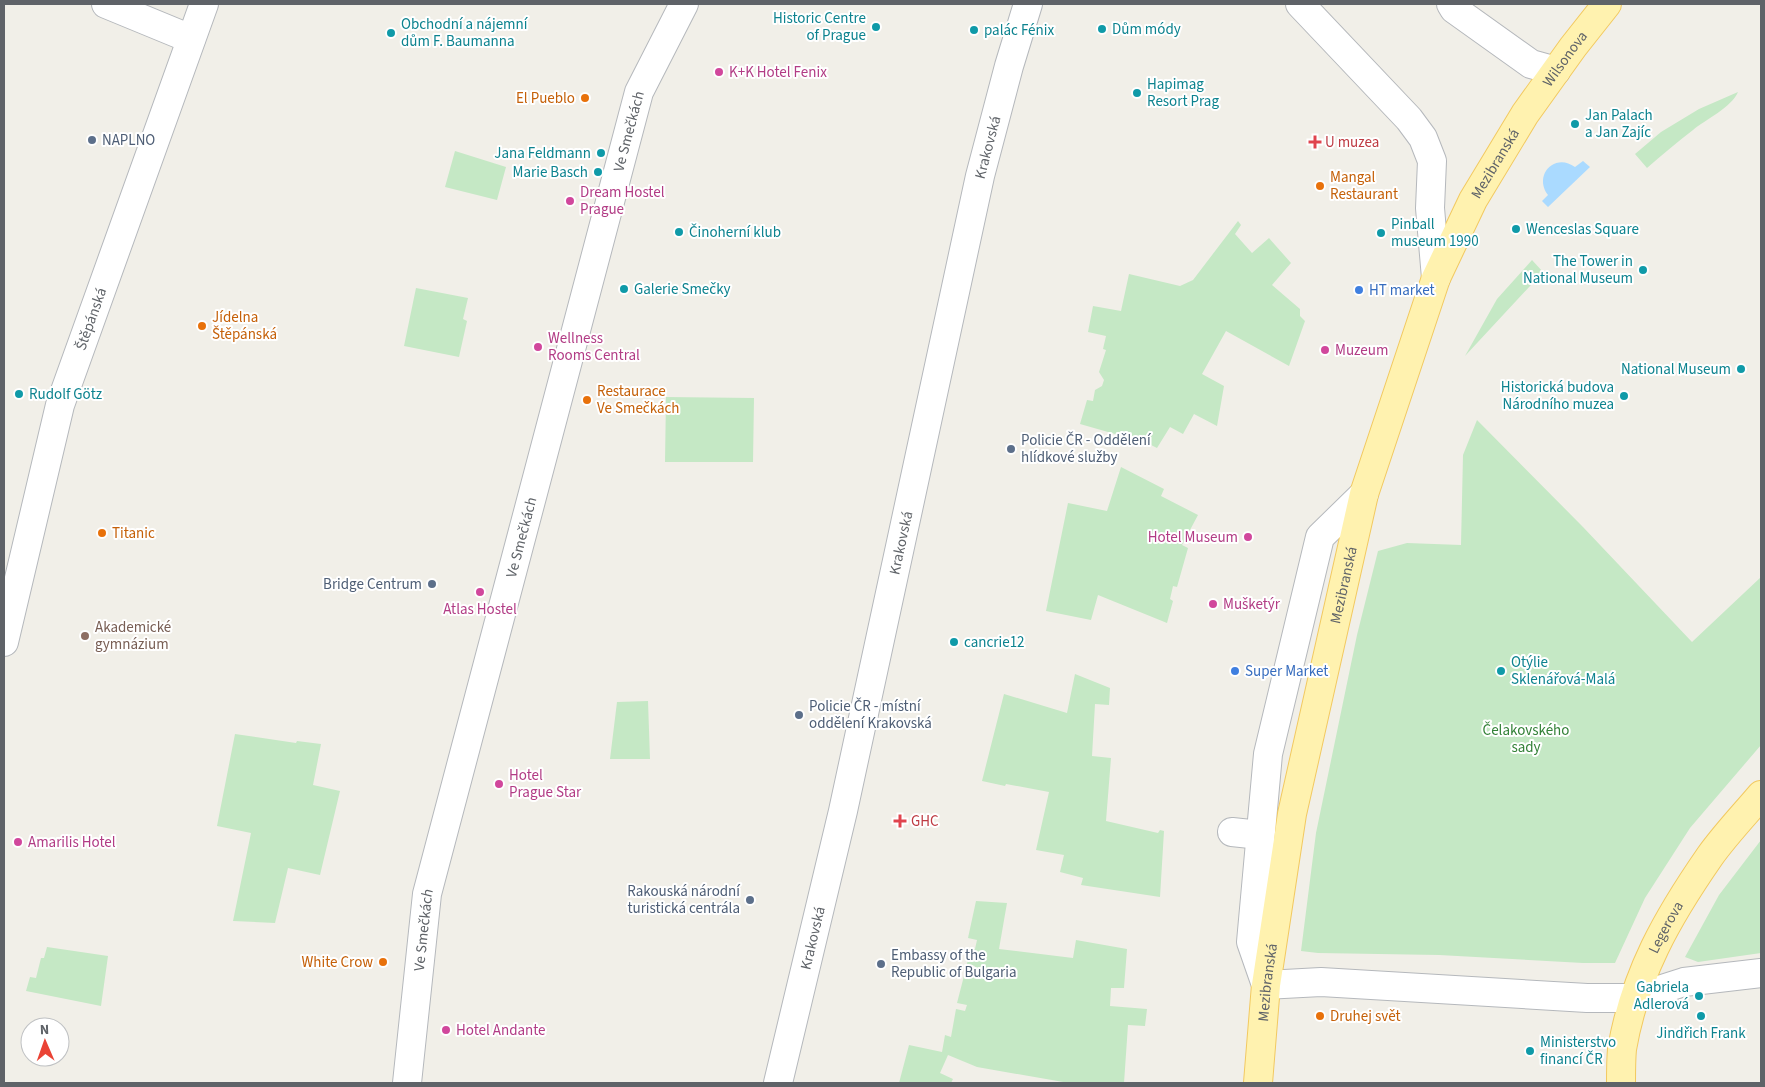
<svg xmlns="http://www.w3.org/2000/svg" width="1765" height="1087" viewBox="0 0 1765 1087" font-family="'Source Sans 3',sans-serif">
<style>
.green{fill:#c5e8c5}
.water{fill:#aadaff}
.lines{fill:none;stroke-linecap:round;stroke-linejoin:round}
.minor-casing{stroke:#b5b8bc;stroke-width:30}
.major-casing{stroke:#f2c960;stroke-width:30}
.minor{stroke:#fff;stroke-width:28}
.major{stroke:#fff2af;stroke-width:28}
.culture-dot{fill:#0f9aa8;stroke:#fff;stroke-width:2}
.hotel-dot{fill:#d1479c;stroke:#fff;stroke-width:2}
.food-dot{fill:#e8710a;stroke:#fff;stroke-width:2}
.service-dot{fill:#5c6f8a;stroke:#fff;stroke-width:2}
.health-dot{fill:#e0444e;stroke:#fff;stroke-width:2}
.shop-dot{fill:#3f7fe0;stroke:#fff;stroke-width:2}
.education-dot{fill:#8d6e63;stroke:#fff;stroke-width:2}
.labels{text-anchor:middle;stroke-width:4;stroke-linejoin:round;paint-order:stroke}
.culture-label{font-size:15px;fill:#0d838f;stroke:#fff;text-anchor:start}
.street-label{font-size:15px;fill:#5f6368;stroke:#fff}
.hotel-label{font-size:15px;fill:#b23c85;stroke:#fff;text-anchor:start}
.food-label{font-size:15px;fill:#c56008;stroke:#fff;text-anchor:start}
.service-label{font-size:15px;fill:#4e5e75;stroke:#fff;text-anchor:start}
.health-label{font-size:15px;fill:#be3a42;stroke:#fff;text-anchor:start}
.shop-label{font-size:15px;fill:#366cbe;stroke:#fff;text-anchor:start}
.education-label{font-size:15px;fill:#785e54;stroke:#fff;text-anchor:start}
.park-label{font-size:15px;fill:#348238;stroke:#fff}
</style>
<rect width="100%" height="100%" fill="#f1efe8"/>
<path class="green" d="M 1738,92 C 1732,107 1705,120 1693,130 C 1677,142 1662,155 1647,168 L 1635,154 L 1661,132 L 1699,109 Z
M 455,151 L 506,167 L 497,200 L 445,187 Z
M 1238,221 L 1241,225 L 1235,234 L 1252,253 L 1269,238 L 1291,263 L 1272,285 L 1300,309 L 1300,316 L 1305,321 L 1289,366 L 1226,331 L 1202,374 L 1224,386 L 1217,426 L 1194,414 L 1183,434 L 1170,427 L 1157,448 L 1133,436 L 1131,439 L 1129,438 L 1080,424 L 1087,400 L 1093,401 L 1095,390 L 1102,386 L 1104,380 L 1099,372 L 1106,350 L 1103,349 L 1106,336 L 1088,332 L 1093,306 L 1121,311 L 1129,274 L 1180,286 L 1193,280 Z
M 1532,260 L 1543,272 L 1465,356 L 1497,299 Z
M 416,288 L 468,298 L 463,319 L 467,321 L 459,357 L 404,346 Z
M 666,397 L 754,398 L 753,462 L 665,462 Z
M 1477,420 L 1583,527 L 1692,642 L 1761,577 L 1761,745 L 1690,828 L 1645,898 L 1615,963 L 1583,963 L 1439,955 L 1318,953 L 1301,951 L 1316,833 L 1357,635 L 1378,551 L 1407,543 L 1461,545 L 1463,455 Z
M 1121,467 L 1164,489 L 1161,496 L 1198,515 L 1182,545 L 1188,548 L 1177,587 L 1173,586 L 1170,599 L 1173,601 L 1167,623 L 1098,595 L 1091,620 L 1046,611 L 1068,503 L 1107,511 Z
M 1075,674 L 1110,688 L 1109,705 L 1095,704 L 1092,756 L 1111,758 L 1106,821 L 1158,833 L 1160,830 L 1164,831 L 1160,897 L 1081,885 L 1083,878 L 1060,872 L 1064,855 L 1036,850 L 1049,792 L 1006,784 L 1005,786 L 982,781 L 1004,694 L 1067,713 Z
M 648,701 L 650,759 L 610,759 L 617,702 Z
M 235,734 L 296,743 L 297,741 L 321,744 L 313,785 L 340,791 L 320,875 L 288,868 L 275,923 L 233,921 L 251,833 L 217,826 Z
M 1761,840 L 1761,953 L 1698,962 L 1685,957 L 1719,895 Z
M 976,901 L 1007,903 L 999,949 L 1073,958 L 1076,940 L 1127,949 L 1124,988 L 1111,988 L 1110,1006 L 1147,1009 L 1145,1026 L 1128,1025 L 1124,1083 L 1069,1083 L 977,1067 L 948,1055 L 940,1073 L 953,1079 L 951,1083 L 899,1083 L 909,1045 L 942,1052 L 945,1035 L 951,1037 L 956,1009 L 965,1011 L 967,1005 L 957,1003 L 965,972 L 974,973 L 975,966 L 967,964 L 970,948 L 975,949 L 977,940 L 968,938 Z
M 47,947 L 108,956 L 101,1006 L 26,991 L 30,977 L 36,978 L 41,958 L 44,958 Z"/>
<path class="water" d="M 1583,161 L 1590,167 L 1548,207 L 1542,201 L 1548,195 C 1533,175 1555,152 1575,167 Z"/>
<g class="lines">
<defs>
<g id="minor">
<path d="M 106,4 L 191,39"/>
<path d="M 1300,4 L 1409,119 L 1423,138 L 1432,161 L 1430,208 L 1436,278"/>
<path d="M 1451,4 L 1454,9 L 1531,64 L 1556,71"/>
<path d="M 1364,494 L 1320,537 L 1268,754 L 1251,942 L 1266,985 L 1321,982 L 1587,998 L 1634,998 L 1684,982 L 1761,973"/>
<path id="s1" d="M 4,642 L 60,405 L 204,4"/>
<path d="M 1232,832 L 1260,835"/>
<path id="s2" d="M 407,1083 L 427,894 L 639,92 L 684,4"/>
<path id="s3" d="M 778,1083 L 843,811 L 980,176 L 1009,66 L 1028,4"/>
</g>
<g id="major">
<path id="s4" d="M 1258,1083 L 1266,985 L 1292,814 L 1364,494 L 1436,278 L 1473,200 L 1525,114 L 1573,47 L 1607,4"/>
<path id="s5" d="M 1621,1083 C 1621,1072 1621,1060 1622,1049 C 1635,974 1667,918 1710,856 C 1725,835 1744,815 1761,795"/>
</g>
</defs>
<use href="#minor" class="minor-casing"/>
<use href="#major" class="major-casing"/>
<use href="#minor" class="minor"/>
<use href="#major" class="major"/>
</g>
<g class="culture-dot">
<circle cx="876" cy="27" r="5"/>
<circle cx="1102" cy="29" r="5"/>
<circle cx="974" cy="30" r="5"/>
<circle cx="391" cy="33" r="5"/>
<circle cx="1137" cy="93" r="5"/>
<circle cx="1575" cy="124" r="5"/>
<circle cx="601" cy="153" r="5"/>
<circle cx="598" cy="172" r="5"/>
<circle cx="1516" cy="229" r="5"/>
<circle cx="679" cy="232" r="5"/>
<circle cx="1381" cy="233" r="5"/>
<circle cx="1643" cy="270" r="5"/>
<circle cx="624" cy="289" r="5"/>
<circle cx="1741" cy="369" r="5"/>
<circle cx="19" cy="394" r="5"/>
<circle cx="1624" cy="396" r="5"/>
<circle cx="954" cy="642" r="5"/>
<circle cx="1501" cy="671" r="5"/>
<circle cx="1699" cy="996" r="5"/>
<circle cx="1701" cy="1016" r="5"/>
<circle cx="1530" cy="1051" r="5"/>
</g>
<g class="hotel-dot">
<circle cx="719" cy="72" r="5"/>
<circle cx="570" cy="201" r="5"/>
<circle cx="538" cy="347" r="5"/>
<circle cx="1325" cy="350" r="5"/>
<circle cx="1248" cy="537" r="5"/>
<circle cx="480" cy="592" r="5"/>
<circle cx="1213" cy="604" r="5"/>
<circle cx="499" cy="784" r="5"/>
<circle cx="18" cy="842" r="5"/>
<circle cx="446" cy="1030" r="5"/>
</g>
<g class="food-dot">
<circle cx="585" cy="98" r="5"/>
<circle cx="1320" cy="186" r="5"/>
<circle cx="202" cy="326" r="5"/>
<circle cx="587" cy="400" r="5"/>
<circle cx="102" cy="533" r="5"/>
<circle cx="383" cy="962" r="5"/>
<circle cx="1320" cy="1016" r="5"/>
</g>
<g class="service-dot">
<circle cx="92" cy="140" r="5"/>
<circle cx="1011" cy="449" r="5"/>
<circle cx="432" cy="584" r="5"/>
<circle cx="799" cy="715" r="5"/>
<circle cx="750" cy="900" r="5"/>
<circle cx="881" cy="964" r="5"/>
</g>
<g class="health-dot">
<path d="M1312.5 134.5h5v5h5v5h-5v5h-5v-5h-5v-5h5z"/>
<path d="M897.5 813.5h5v5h5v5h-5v5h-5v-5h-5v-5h5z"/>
</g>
<g class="shop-dot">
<circle cx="1359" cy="290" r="5"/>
<circle cx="1235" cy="671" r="5"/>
</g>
<circle class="education-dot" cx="85" cy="636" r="5"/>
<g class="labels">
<g class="culture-label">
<text x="866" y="23" text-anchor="end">Historic Centre<tspan x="866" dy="17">of Prague</tspan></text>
<text x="401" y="29">Obchodní a nájemní<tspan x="401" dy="17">dům F. Baumanna</tspan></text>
<text x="1112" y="34">Dům módy</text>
<text x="984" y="35">palác Fénix</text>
<text x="1147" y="89">Hapimag<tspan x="1147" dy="17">Resort Prag</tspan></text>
<text x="1585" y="120">Jan Palach<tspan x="1585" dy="17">a Jan Zajíc</tspan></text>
<text x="591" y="158" text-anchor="end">Jana Feldmann</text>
<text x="588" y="177" text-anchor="end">Marie Basch</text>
<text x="1391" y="229">Pinball<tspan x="1391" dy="17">museum 1990</tspan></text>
<text x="1526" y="234">Wenceslas Square</text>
<text x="689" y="237">Činoherní klub</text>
<text x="1633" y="266" text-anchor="end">The Tower in<tspan x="1633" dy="17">National Museum</tspan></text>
<text x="634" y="294">Galerie Smečky</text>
<text x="1731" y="374" text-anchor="end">National Museum</text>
<text x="1614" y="392" text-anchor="end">Historická budova<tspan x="1614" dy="17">Národního muzea</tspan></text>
<text x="29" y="399">Rudolf Gӧtz</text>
<text x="964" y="647">cancrie12</text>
<text x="1511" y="667">Otýlie<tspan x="1511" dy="17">Sklenářová-Malá</tspan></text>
<text x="1689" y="992" text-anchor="end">Gabriela<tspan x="1689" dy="17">Adlerová</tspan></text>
<text x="1701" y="1038" text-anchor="middle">Jindřich Frank</text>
<text x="1540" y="1047">Ministerstvo<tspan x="1540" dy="17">financí ČR</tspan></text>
</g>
<g class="street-label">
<text dy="5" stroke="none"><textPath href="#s4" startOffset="1082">Wilsonova</textPath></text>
<text dy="5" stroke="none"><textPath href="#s2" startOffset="979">Ve Smečkách</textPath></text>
<text dy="5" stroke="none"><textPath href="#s3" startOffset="959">Krakovská</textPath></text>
<text dy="5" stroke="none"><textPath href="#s4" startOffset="956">Mezibranská</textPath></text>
<text dy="5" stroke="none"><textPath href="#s1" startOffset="335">Štěpánská</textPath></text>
<text dy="5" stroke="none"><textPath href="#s2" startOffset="559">Ve Smečkách</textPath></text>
<text dy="5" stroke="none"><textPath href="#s3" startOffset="554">Krakovská</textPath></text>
<text dy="5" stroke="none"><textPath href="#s4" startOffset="506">Mezibranská</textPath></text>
<text dy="5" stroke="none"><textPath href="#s5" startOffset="164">Legerova</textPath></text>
<text dy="5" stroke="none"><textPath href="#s2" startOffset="154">Ve Smečkách</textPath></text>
<text dy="5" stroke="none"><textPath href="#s3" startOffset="149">Krakovská</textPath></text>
<text dy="5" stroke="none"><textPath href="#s4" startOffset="101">Mezibranská</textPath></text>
</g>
<g class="hotel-label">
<text x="729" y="77">K+K Hotel Fenix</text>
<text x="580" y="197">Dream Hostel<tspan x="580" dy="17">Prague</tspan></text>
<text x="548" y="343">Wellness<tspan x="548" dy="17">Rooms Central</tspan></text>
<text x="1335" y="355">Muzeum</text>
<text x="1238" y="542" text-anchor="end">Hotel Museum</text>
<text x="1223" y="609">Mušketýr</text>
<text x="480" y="614" text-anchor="middle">Atlas Hostel</text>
<text x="509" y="780">Hotel<tspan x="509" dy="17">Prague Star</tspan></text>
<text x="28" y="847">Amarilis Hotel</text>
<text x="456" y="1035">Hotel Andante</text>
</g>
<g class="food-label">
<text x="575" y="103" text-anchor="end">El Pueblo</text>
<text x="1330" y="182">Mangal<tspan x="1330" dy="17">Restaurant</tspan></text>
<text x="212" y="322">Jídelna<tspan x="212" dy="17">Štěpánská</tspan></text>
<text x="597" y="396">Restaurace<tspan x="597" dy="17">Ve Smečkách</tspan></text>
<text x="112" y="538">Titanic</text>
<text x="373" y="967" text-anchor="end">White Crow</text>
<text x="1330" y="1021">Druhej svět</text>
</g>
<g class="service-label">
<text x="102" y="145">NAPLNO</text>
<text x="1021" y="445">Policie ČR - Oddělení<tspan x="1021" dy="17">hlídkové služby</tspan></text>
<text x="422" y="589" text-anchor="end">Bridge Centrum</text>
<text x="809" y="711">Policie ČR - místní<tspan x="809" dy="17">oddělení Krakovská</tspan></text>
<text x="740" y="896" text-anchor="end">Rakouská národní<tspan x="740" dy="17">turistická centrála</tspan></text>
<text x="891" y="960">Embassy of the<tspan x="891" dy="17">Republic of Bulgaria</tspan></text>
</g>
<g class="health-label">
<text x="1325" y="147">U muzea</text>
<text x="911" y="826">GHC</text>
</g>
<g class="shop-label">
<text x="1369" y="295">HT market</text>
<text x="1245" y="676">Super Market</text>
</g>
<g class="education-label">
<text x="95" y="632">Akademické<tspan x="95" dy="17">gymnázium</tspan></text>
</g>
<g class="park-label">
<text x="1526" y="735">Čelakovského<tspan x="1526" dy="17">sady</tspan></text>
</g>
</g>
<rect width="1765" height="1087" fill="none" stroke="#5f6368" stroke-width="10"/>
<g transform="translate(45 1042) rotate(358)"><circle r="24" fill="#ffffff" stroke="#bfc1c3"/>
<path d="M0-4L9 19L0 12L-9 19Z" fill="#ea4335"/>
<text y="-8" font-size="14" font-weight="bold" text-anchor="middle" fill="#5f6368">N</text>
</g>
</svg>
